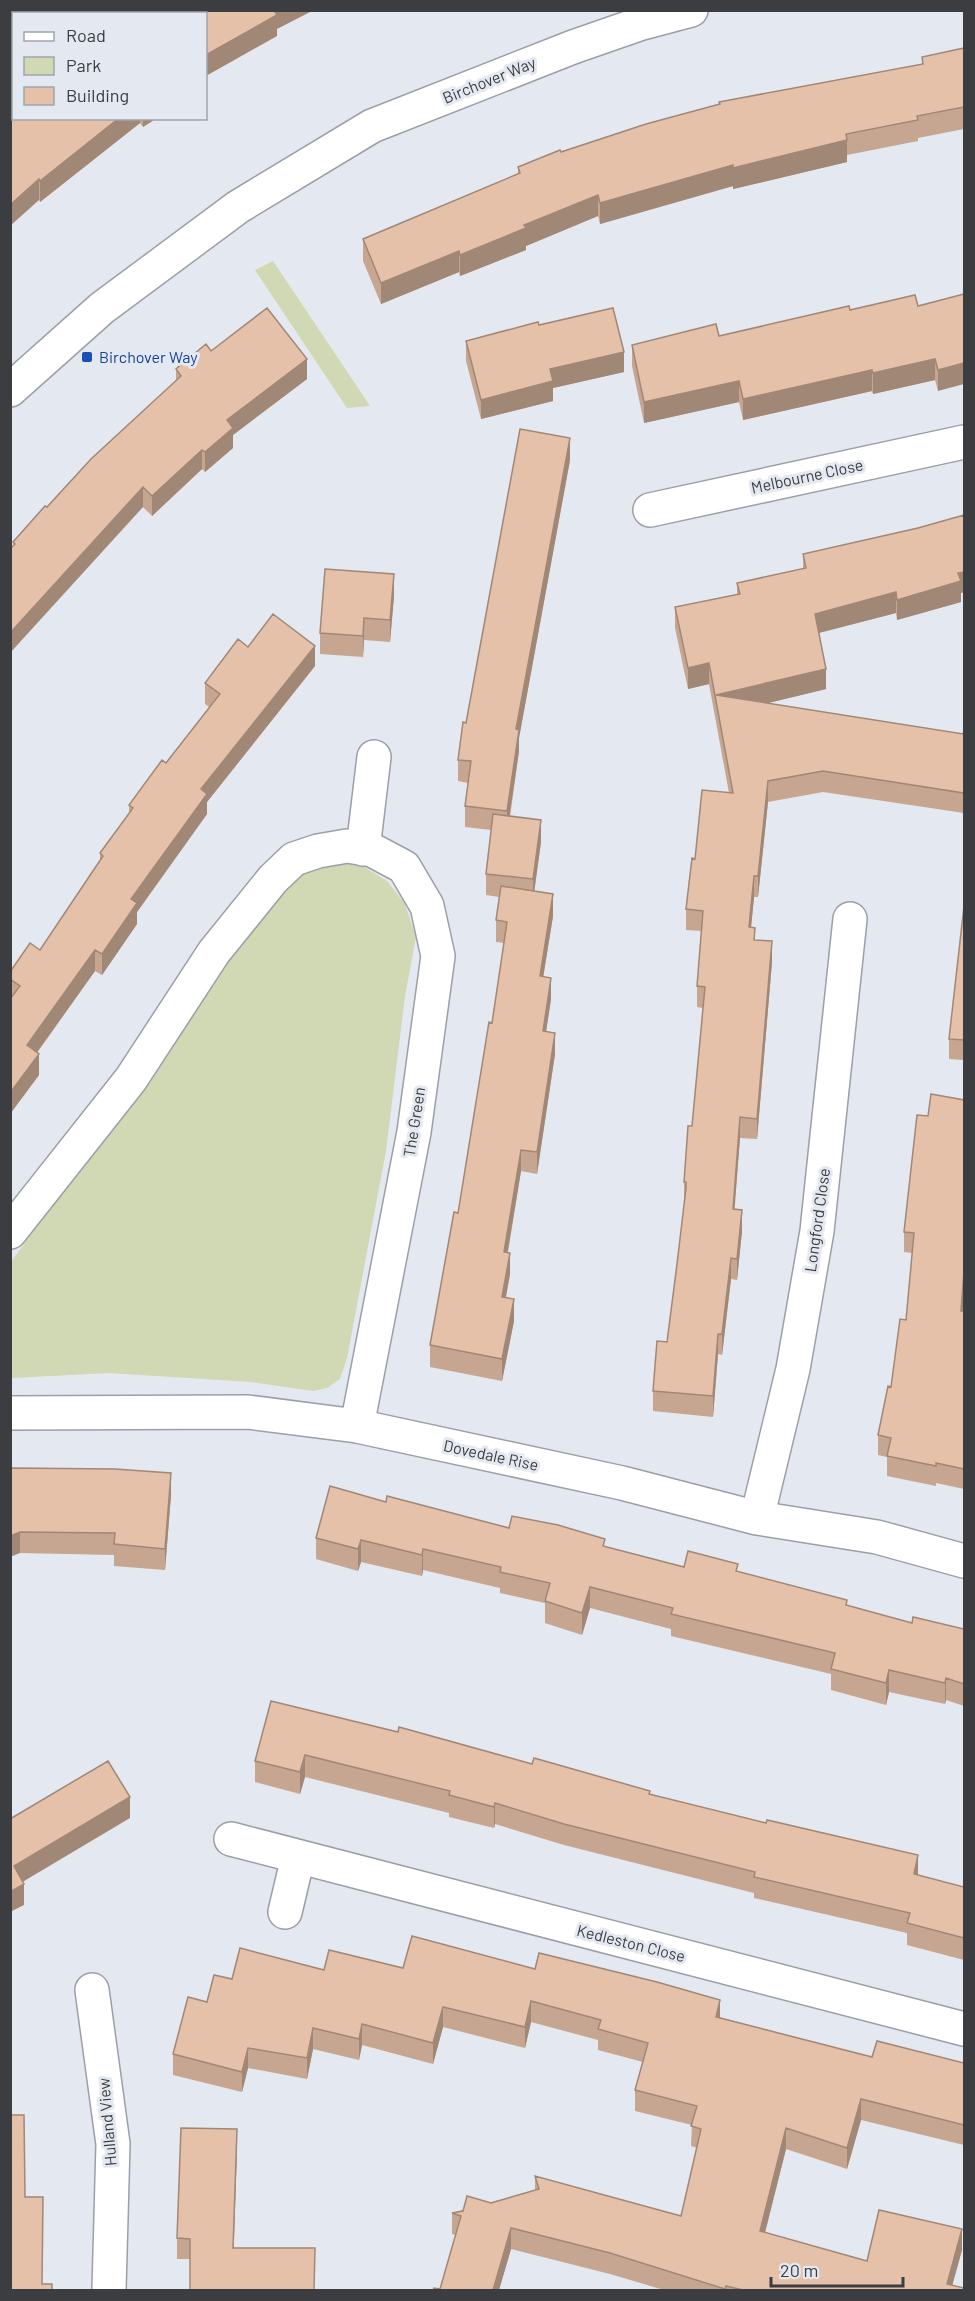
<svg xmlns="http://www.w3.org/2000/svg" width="975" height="2301" viewBox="0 0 975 2301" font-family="Barlow,sans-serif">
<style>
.green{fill:#d0d8b4}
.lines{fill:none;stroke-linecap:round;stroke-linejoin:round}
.street-casing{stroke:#9b9fa6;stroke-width:36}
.secondary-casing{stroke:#9b9fa6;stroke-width:36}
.street{stroke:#fff;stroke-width:33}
.secondary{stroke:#fff;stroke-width:33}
.wall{fill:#c6a691}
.shaded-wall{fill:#a18776}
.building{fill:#e6c1a9;stroke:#a18776;stroke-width:1.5}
.transit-dot{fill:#1a4fb4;stroke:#e4e8f0;stroke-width:2}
.labels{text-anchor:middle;stroke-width:6;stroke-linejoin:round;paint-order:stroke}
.street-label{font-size:16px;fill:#3b3d40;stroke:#e4e8f0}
.transit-label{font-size:16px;fill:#164399;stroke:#e4e8f0;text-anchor:start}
</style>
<rect width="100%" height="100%" fill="#e4e8f0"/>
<path class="green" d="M 273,261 L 370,406 L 347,408 L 255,270 Z
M 329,862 L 359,864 L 387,881 L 405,904 L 416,937 L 405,996 L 386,1151 L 347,1358 L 340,1379 L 327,1388 L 313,1391 L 251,1382 L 109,1373 L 11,1378 L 11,1262 L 271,903 L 298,874 Z"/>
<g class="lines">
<defs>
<path id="street" d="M 650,510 L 964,442
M 363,849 L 374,757
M 10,1232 L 131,1079 L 214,952 L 273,879 L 294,859 L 318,851 L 347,846 L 372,850 L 404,867 L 427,906 L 438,956 L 414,1132 L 357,1426
M 10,1413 L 248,1412 L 357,1426 L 622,1483 L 757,1518 L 877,1537 L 964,1561
M 757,1518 L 793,1369 L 817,1231 L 850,919
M 231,1839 L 964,2029
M 285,1912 L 298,1857
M 92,1990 L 113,2144 L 109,2290"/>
<path id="secondary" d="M 10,390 L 102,308 L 238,207 L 372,126 L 573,47 L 642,23 L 691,10"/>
</defs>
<use href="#street" class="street-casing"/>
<use href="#secondary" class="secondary-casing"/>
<use href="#street" class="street"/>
<use href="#secondary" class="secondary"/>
</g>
<path class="wall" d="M 964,48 L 964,129 L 918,138 L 918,141 L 847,155 L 847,162 L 733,189 L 733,186 L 600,224 L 598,216 L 526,246 L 526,250 L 460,276 L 459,272 L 381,304 L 363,261 L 363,239 L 518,174 L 518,167 L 561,152 L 719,105 L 719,102 L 922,64 L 922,57 Z
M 14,118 L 157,118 L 143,127 L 140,123 L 40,202 L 39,200 Z
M 964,294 L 938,391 L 935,380 L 873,394 L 872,391 L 743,420 L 739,402 L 644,423 L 632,366 L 632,345 L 719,336 L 850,310 L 918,306 Z
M 539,325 L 624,372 L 553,388 L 553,401 L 481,419 L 466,361 L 466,341 Z
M 211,351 L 307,379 L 233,435 L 233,448 L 205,472 L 202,469 L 152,516 L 143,507 L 13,546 L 13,542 L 47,507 L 176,381 L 176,369 Z
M 570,460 L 519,738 L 519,751 L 510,817 L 541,842 L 534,891 L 553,916 L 543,977 L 551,999 L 546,1031 L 555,1054 L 537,1174 L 521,1171 L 508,1252 L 510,1274 L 506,1297 L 514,1321 L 502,1381 L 430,1367 L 430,1345 L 458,1213 L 492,1023 L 504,943 L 496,942 L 496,920 L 499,897 L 486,895 L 486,874 L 491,830 L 465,827 L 465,806 L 468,783 L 458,781 L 458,760 L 466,723 Z
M 964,515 L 964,592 L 961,593 L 961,602 L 897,620 L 896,613 L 818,633 L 826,689 L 768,703 L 963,734 L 964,731 L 964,813 L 823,792 L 768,802 L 758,897 L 754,897 L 751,927 L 755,940 L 772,962 L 757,1139 L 740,1138 L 734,1209 L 742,1231 L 737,1280 L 731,1279 L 722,1355 L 718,1354 L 713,1417 L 653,1411 L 653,1391 L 667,1342 L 677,1264 L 685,1202 L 684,1202 L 684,1182 L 692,1126 L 703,1008 L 697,1007 L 697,986 L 701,931 L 686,930 L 686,909 L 695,859 L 729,793 L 709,684 L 688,689 L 675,628 L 675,607 L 737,594 L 737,583 L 803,569 L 803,554 L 918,528 Z
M 394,596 L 390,642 L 364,640 L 363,657 L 320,654 L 320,633 Z
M 248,647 L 315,666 L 207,802 L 207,814 L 137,912 L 137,924 L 102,975 L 95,971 L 37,1053 L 39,1075 L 10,1114 L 10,972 L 40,950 L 100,861 L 100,853 L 129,815 L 129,805 L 166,763 L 209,707 L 205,704 L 205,683 Z
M 964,906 L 964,1060 L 949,1059 L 949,1039 Z
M 964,1100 L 964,1292 L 963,1311 L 964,1311 L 964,1489 L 936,1483 L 936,1486 L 887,1476 L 887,1457 L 878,1455 L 878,1435 L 891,1387 L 906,1320 L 912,1253 L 904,1252 L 904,1232 L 928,1116 Z
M 10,1468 L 171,1495 L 165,1570 L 114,1566 L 114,1555 L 20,1553 Z
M 386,1502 L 605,1547 L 684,1567 L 738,1572 L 847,1605 L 912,1623 L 964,1629 L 964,1706 L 946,1700 L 945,1704 L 889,1692 L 886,1705 L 831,1690 L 831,1674 L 671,1636 L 671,1629 L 590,1608 L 582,1635 L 545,1623 L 545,1603 L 500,1593 L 500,1588 L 423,1570 L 422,1576 L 361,1562 L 358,1571 L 316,1559 L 316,1538 Z
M 398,1732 L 532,1764 L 650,1794 L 918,1876 L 964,1887 L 964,1960 L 907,1945 L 907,1933 L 754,1898 L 754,1893 L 564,1845 L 495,1824 L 494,1828 L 449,1817 L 449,1813 L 305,1777 L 300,1794 L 255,1782 L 255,1761 Z
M 403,1968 L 535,1969 L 872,2057 L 964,2063 L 964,2145 L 861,2120 L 847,2169 L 786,2149 L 765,2233 L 867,2261 L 962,2250 L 952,2285 L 964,2290 L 664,2290 L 610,2274 L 511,2249 L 499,2290 L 433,2290 L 440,2289 L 456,2235 L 452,2234 L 452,2213 L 535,2190 L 535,2176 L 681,2216 L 697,2148 L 691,2146 L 692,2125 L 635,2111 L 635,2090 L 643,2062 L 598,2050 L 598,2040 L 531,2022 L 525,2048 L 443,2027 L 433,2064 L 362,2045 L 359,2060 L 313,2049 L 307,2079 L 248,2068 L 242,2092 L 173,2075 L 173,2054 L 207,2002 L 232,1979 L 324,1970 Z
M 237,2150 L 190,2259 L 177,2259 L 177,2238 Z"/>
<path class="shaded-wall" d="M 274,10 L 314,10 L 277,29 L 277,36 L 206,76 L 206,55 Z
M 119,118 L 140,118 L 140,123 L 40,202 L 40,181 Z
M 143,118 L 157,118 L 143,127 Z
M 847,140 L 847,162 L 733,189 L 733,168 Z
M 733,165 L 733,186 L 600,224 L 600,203 Z
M 39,179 L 39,200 L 10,226 L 10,205 Z
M 598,195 L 598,216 L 526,246 L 526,250 L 460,276 L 460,255 L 524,225 Z
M 459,251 L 459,272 L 381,304 L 381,283 Z
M 624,352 L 624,372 L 553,388 L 553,401 L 481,419 L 481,400 L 550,369 Z
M 307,359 L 307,379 L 233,435 L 233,448 L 205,472 L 205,452 L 227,420 Z
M 935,359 L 935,380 L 873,394 L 873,373 Z
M 964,363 L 964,384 L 938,391 L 938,370 Z
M 872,370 L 872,391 L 743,420 L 743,399 Z
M 739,381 L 739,402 L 644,423 L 644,402 Z
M 570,438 L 570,460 L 519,738 L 519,751 L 507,832 L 507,811 L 516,729 Z
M 202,450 L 202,469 L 152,516 L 152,496 Z
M 143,487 L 143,507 L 10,653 L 10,633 Z
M 964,572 L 964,592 L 961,593 L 961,602 L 897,620 L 897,600 Z
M 394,574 L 394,596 L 390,642 L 390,620 Z
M 896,592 L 896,613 L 815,634 L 815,614 Z
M 364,618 L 364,640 L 363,657 L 363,636 Z
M 315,646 L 315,666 L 207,802 L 207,814 L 137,912 L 137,924 L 102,975 L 102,954 L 131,899 L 201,789 Z
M 709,663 L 709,684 L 688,689 L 688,668 Z
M 826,669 L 826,689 L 718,715 L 716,695 Z
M 768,781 L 768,802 L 758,897 L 758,876 Z
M 541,820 L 541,842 L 533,901 L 533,879 Z
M 754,876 L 754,897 L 749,948 L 749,927 Z
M 553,894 L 553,916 L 540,997 L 540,976 Z
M 772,941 L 772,962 L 757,1139 L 757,1119 Z
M 95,950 L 95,971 L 27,1066 L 27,1045 Z
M 551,978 L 551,999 L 543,1052 L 543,1031 Z
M 555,1033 L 555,1054 L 537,1174 L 537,1152 Z
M 39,1054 L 39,1075 L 10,1114 L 10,1093 Z
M 740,1117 L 740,1138 L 733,1230 L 733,1209 Z
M 521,1150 L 521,1171 L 504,1273 L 504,1252 Z
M 742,1210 L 742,1231 L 737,1280 L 737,1259 Z
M 510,1253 L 510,1274 L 502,1318 L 502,1297 Z
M 731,1258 L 731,1279 L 722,1355 L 722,1334 Z
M 964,1272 L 964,1292 L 961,1331 L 961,1311 Z
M 514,1299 L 514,1321 L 502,1381 L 502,1359 Z
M 718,1334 L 718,1354 L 713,1417 L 713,1396 Z
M 171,1473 L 171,1495 L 165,1570 L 165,1549 Z
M 20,1532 L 20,1553 L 10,1557 L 10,1536 Z
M 361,1540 L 361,1562 L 358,1571 L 358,1549 Z
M 423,1549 L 423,1570 L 422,1576 L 422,1555 Z
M 590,1587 L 590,1608 L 582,1635 L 582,1613 Z
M 889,1670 L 889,1692 L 886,1705 L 886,1683 Z
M 946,1678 L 946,1700 L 945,1704 L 945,1683 Z
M 305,1755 L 305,1777 L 300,1794 L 300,1772 Z
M 130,1797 L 130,1818 L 14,1887 L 14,1866 Z
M 495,1803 L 495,1824 L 494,1828 L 494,1807 Z
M 918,1855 L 918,1876 L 914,1874 Z
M 24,1884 L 24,1905 L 10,1912 L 10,1892 Z
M 720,2000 L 720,2021 L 716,2017 Z
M 531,2001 L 531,2022 L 525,2048 L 525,2027 Z
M 443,2007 L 443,2027 L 433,2064 L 433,2043 Z
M 362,2024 L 362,2045 L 359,2060 L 359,2039 Z
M 313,2028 L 313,2049 L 307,2079 L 307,2058 Z
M 248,2048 L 248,2068 L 242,2092 L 242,2072 Z
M 861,2099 L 861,2120 L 847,2169 L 847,2148 Z
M 786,2128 L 786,2149 L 760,2252 L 760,2231 Z
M 237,2129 L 237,2150 L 233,2269 L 233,2248 Z
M 511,2228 L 511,2249 L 499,2290 L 493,2290 Z
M 962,2229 L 962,2250 L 951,2290 L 947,2284 Z"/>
<path class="building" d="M 150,10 L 274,10 L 277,15 L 206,55 L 206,14 L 152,14 Z
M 964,48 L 964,107 L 917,116 L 918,120 L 846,134 L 847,140 L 733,168 L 733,165 L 600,203 L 598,195 L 524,225 L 526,228 L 460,255 L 459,251 L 381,283 L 363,239 L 520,173 L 518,167 L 560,150 L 561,152 L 646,124 L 720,104 L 719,102 L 923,64 L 922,57 Z
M 13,107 L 14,108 L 14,118 L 119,118 L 40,181 L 39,179 L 10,205 L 10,109 Z
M 964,294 L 964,363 L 938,370 L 935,359 L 873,373 L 872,370 L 743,399 L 739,381 L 644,402 L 632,345 L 716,324 L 719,336 L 849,306 L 850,310 L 915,295 L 918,306 Z
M 267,308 L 307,359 L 227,420 L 233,428 L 205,452 L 202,450 L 152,496 L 143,487 L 10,633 L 10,549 L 15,544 L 13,542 L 45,506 L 47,507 L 91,459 L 181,376 L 176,369 L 206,344 L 211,351 Z
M 613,308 L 624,352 L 550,369 L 553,381 L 481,400 L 466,341 L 538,322 L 539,325 Z
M 520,429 L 570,438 L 516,729 L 519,730 L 507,811 L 465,806 L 471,761 L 458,760 L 463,722 L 466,723 Z
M 964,515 L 964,572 L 958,573 L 961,581 L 897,600 L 896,592 L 815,614 L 826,669 L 716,695 L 963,734 L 964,731 L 964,793 L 823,771 L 768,781 L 758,876 L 754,876 L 749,927 L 755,928 L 754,940 L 772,941 L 757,1119 L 740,1117 L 733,1209 L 742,1210 L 737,1259 L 731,1258 L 722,1334 L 718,1334 L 713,1396 L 653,1391 L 657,1341 L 667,1342 L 677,1264 L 686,1188 L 686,1182 L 684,1182 L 688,1126 L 692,1126 L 705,987 L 697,986 L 703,911 L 686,909 L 692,858 L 695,859 L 702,790 L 733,793 L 709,663 L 688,668 L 675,607 L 740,594 L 737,583 L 806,568 L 803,554 L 918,528 Z
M 325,569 L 394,574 L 390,620 L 364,618 L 363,636 L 320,633 Z
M 273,614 L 315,646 L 201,789 L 207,794 L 131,899 L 137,903 L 102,954 L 95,950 L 27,1045 L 39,1054 L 10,1093 L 10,999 L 20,986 L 10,979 L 10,972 L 30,943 L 40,950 L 103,856 L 100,853 L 133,808 L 129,805 L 162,760 L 166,763 L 220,694 L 205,683 L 238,639 L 248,647 Z
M 493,814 L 541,820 L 533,879 L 486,874 Z
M 501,886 L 553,894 L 540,976 L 551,978 L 543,1031 L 555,1033 L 537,1152 L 521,1150 L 504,1252 L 510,1253 L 502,1297 L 514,1299 L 502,1359 L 430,1345 L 454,1212 L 458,1213 L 489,1022 L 492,1023 L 507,922 L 496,920 Z
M 964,906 L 964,1040 L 949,1039 Z
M 931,1094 L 964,1100 L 964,1272 L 961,1311 L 964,1311 L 964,1469 L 936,1463 L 936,1466 L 887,1456 L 891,1438 L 878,1435 L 888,1386 L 891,1387 L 900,1319 L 906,1320 L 914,1233 L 904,1232 L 917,1115 L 928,1116 Z
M 10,1468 L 115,1469 L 171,1473 L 165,1549 L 114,1544 L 115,1533 L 20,1532 L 10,1536 Z
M 330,1486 L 386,1502 L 387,1496 L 509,1528 L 512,1516 L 558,1525 L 605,1539 L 603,1546 L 684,1567 L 688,1551 L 738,1564 L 736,1571 L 847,1600 L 846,1605 L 912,1623 L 913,1617 L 964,1629 L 964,1684 L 946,1678 L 945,1683 L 889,1670 L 886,1683 L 831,1669 L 835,1653 L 671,1614 L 673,1608 L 590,1587 L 582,1613 L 545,1601 L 550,1583 L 500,1572 L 501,1567 L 423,1549 L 422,1555 L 361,1540 L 358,1549 L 316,1538 Z
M 271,1701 L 398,1732 L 399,1727 L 532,1764 L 534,1758 L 650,1791 L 649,1794 L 766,1823 L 767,1820 L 918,1855 L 914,1874 L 964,1887 L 964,1938 L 907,1923 L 910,1913 L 754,1877 L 755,1872 L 564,1824 L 495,1803 L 494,1807 L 449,1795 L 450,1791 L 305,1755 L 300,1772 L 255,1761 Z
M 108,1761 L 130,1797 L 14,1866 L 24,1884 L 10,1892 L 10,1819 Z
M 412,1936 L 535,1969 L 539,1953 L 657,1982 L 720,2000 L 716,2017 L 872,2057 L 877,2041 L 964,2063 L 964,2125 L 861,2099 L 847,2148 L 786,2128 L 760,2231 L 867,2261 L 879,2210 L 962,2229 L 947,2284 L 964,2288 L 964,2290 L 743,2290 L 726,2286 L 725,2289 L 610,2253 L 511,2228 L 493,2290 L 433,2290 L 434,2288 L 440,2289 L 461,2216 L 452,2213 L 463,2211 L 467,2196 L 491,2203 L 539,2189 L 535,2176 L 681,2216 L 701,2129 L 691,2126 L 697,2106 L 635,2090 L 648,2043 L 598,2029 L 601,2020 L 531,2001 L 525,2027 L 443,2007 L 433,2043 L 362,2024 L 359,2039 L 313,2028 L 307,2058 L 248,2048 L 242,2072 L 173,2054 L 188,1997 L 207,2002 L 214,1975 L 232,1979 L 240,1948 L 324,1970 L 329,1950 L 403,1968 Z
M 10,2115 L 24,2115 L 25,2197 L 43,2197 L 42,2284 L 52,2284 L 52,2290 L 10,2290 Z
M 181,2128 L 237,2129 L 233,2248 L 315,2248 L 314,2290 L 190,2290 L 190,2239 L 177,2238 Z"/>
<rect class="transit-dot" x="81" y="351" width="12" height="12" rx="3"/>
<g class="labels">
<g class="street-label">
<text transform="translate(489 80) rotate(-22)" y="6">Birchover Way</text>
<text transform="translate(807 476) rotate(-12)" y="6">Melbourne Close</text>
<text transform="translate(414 1122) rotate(-81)" y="6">The Green</text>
<text transform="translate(817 1220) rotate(-82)" y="6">Longford Close</text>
<text transform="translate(491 1455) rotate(12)" y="6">Dovedale Rise</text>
<text transform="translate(631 1943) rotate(14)" y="6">Kedleston Close</text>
<text transform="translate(107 2122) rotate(-95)" y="6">Hulland View</text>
</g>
<g class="transit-label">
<text x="99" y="363">Birchover Way</text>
</g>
</g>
<rect width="975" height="2301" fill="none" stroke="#3b3d40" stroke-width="24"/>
<rect x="12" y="12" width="195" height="108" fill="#e4e8f0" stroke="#a0a4aa" stroke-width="1.5"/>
<rect x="24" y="32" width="30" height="9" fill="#ffffff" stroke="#a0a4aa" stroke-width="1.5"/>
<text x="66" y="42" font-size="18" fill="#3b3d40">Road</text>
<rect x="24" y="57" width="30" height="18" fill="#d0d8b4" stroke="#a0a4aa" stroke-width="1.5"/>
<text x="66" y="72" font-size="18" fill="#3b3d40">Park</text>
<rect x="24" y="87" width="30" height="18" fill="#e6c1a9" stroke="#a0a4aa" stroke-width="1.5"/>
<text x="66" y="102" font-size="18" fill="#3b3d40">Building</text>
<path d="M771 2277v9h132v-9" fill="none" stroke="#3b3d40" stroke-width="3"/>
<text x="780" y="2277" font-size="18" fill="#3b3d40" stroke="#e4e8f0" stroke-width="4.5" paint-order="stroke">20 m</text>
</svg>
